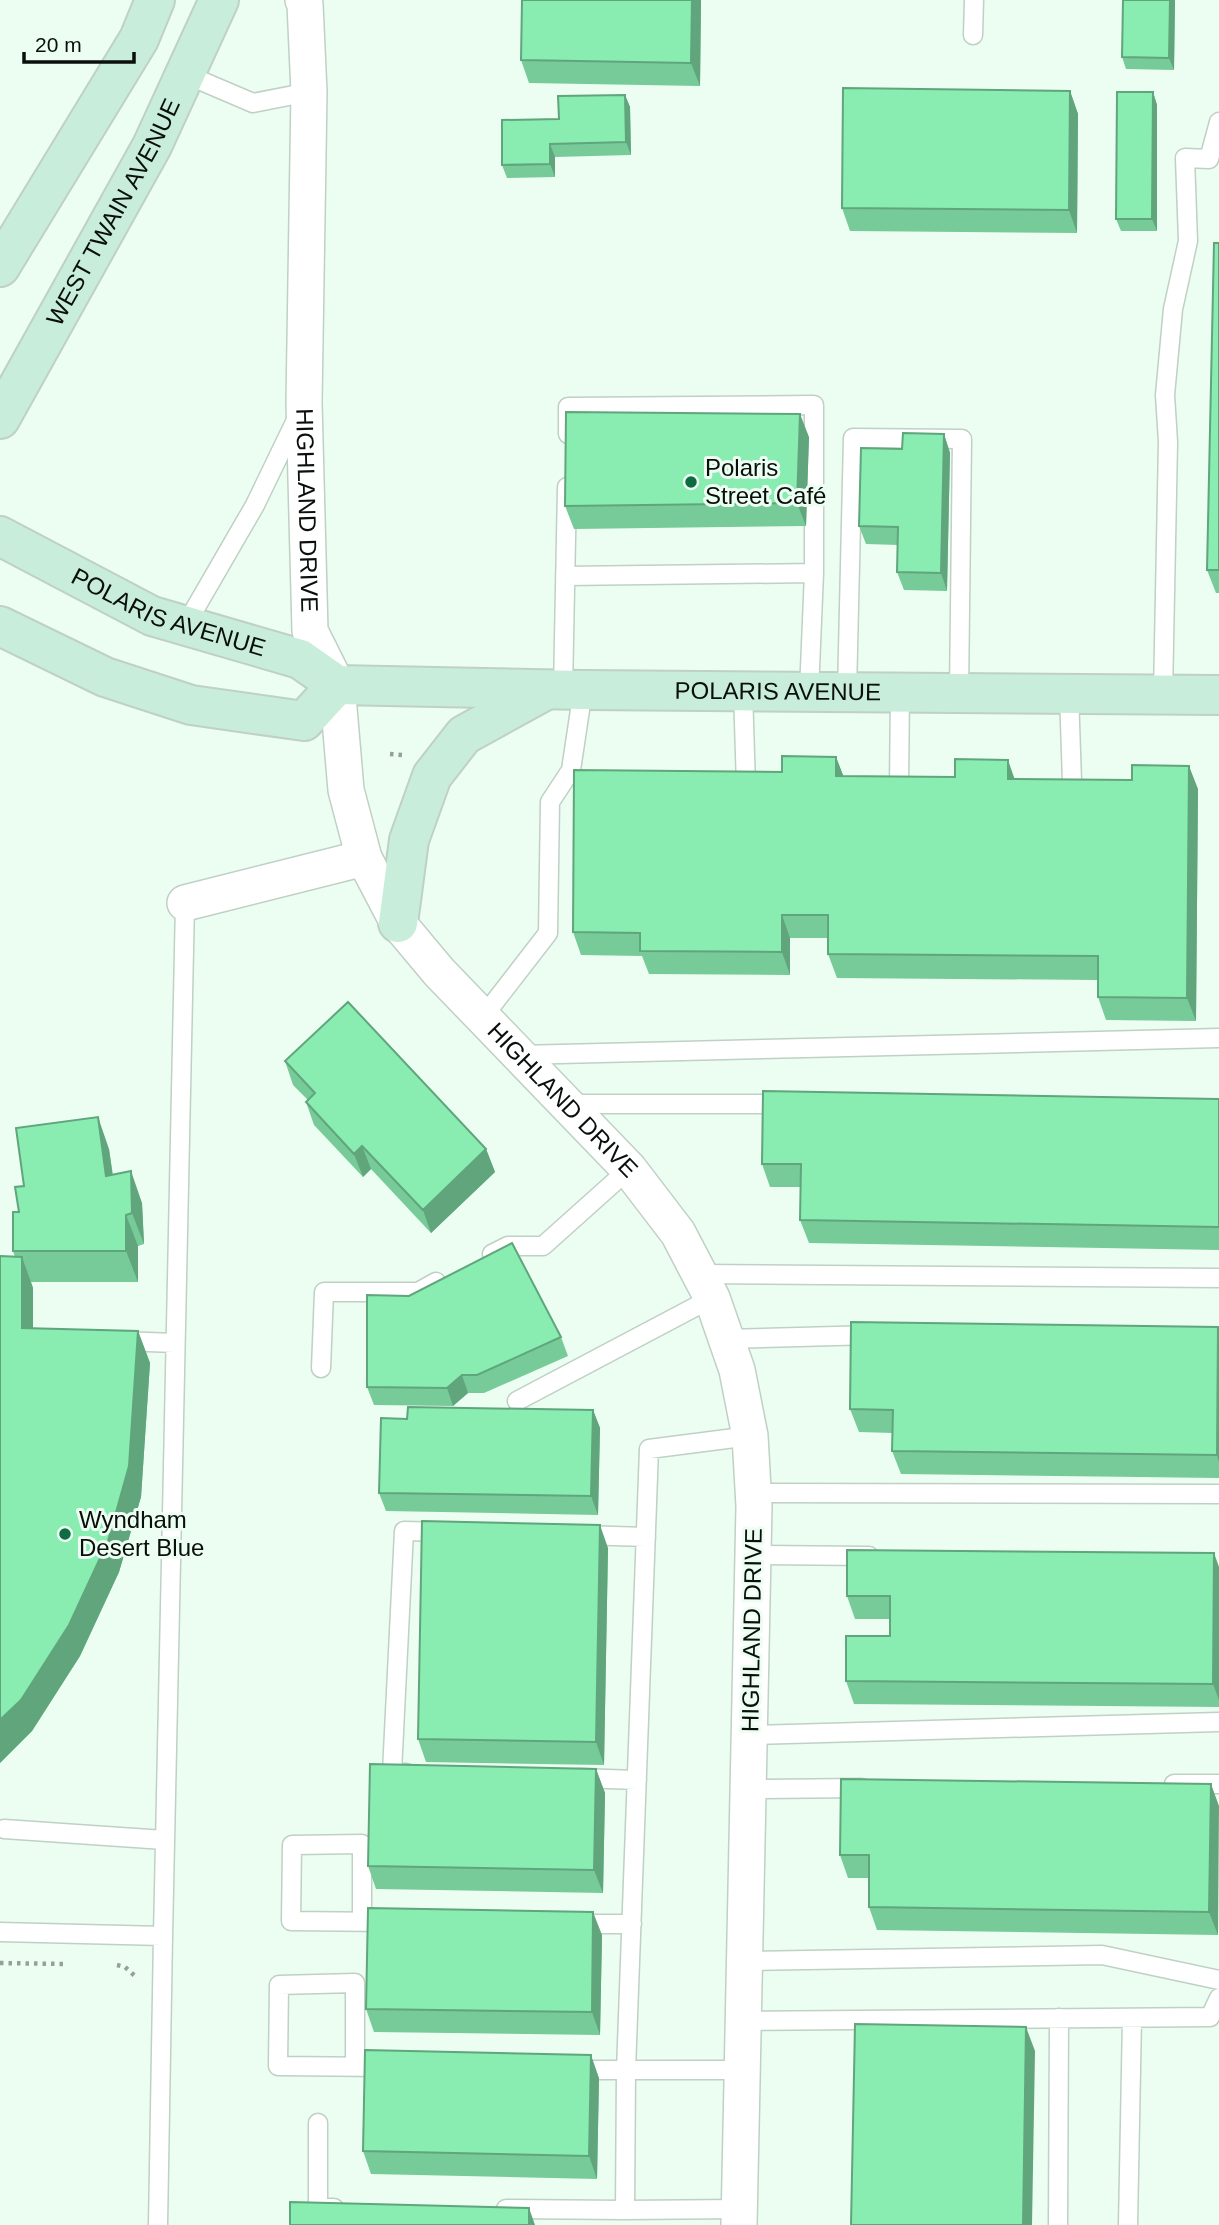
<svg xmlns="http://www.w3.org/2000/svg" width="1219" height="2225" viewBox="0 0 1219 2225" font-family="Arial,sans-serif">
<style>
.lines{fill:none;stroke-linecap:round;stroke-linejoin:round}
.lane-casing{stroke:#bfd0c5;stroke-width:21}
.street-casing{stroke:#bfd0c5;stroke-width:38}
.secondary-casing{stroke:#bfd0c5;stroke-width:42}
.path{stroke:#94a198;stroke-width:4.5;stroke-dasharray:3.5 5;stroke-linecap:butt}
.lane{stroke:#fff;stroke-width:18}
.street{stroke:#fff;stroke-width:35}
.secondary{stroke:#c8edda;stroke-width:38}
.wall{fill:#76cb98}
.shaded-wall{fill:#60a57c}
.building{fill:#89ecb1;stroke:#60a57c;stroke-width:2}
.poi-dot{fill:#0d6c41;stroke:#ecfef2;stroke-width:2.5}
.labels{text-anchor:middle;stroke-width:6;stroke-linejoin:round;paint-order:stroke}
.street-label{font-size:24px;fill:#0a0f0c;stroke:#ecfef2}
.poi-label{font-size:24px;fill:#0a0f0c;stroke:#ecfef2;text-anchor:start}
</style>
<rect width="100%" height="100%" fill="#ecfef2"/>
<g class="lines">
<defs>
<path id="lane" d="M 973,35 L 974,0
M 185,74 L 253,103 L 309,92
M 568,434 L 568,407 L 814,405 L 814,573 L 809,692
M 565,576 L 814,573
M 185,626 L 255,505 L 297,418
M 563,690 L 567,487
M 743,691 L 746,786
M 847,692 L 853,438 L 962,439 L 959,693
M 1069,693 L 1072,782
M 1163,694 L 1168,442 L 1165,395 L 1173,309 L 1188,241 L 1185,158 L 1209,159 L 1219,122
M 899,787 L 900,692
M 483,1017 L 548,933 L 550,802 L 571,770 L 583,690
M 519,1055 L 1219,1038
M 568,1104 L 785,1104
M 492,1254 L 508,1246 L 543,1246 L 629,1169
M 699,1274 L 1219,1278
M 726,1339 L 873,1335
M 121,1341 L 175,1343
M 321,1368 L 324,1292 L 418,1292 L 436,1282
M 517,1401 L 712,1298
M 754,1493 L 1219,1494
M 582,1535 L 646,1537
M 754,1555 L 869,1556
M 750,1735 L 1219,1722
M 406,1773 L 392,1772 L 404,1531 L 445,1532
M 578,1778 L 637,1780
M 1174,1784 L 1219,1784
M 749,1789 L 862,1788
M 4,1829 L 164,1840
M 362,1922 L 362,1844 L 292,1845 L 291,1921 L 390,1922
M 576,1924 L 632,1924
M 0,1932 L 163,1936 L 158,2225
M 163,1936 L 185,903
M 745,1961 L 1102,1955 L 1219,1980
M 744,2021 L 1210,2017 L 1219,1998
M 355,2067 L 355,1983 L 279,1985 L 278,2066 L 387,2067
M 572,2070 L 626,2070 L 625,2210 L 740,2209
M 743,2070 L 626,2070 L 649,1449 L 750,1436
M 318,2123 L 318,2208 L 334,2208
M 506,2209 L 625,2210
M 1058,2225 L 1059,2018
M 1128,2225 L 1132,2018"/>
<g id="street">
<path id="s1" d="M 303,0 L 305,4 L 309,92 L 304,403 L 310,631 L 337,685 L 346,790 L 364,858 L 398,923 L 439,972 L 629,1169 L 678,1233 L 712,1298 L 737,1370 L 750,1436 L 754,1506 L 739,2225"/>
<path d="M 185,903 L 364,858"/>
</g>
<g id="secondary">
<path d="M 0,267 L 139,39 L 155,0"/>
<path id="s2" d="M 0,419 L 152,146 L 219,0"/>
<path id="s3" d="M 0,536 L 152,616 L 300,659 L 337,685 L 583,690 L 1219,695"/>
<path d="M 0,626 L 105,677 L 191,705 L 304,721 L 337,685"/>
<path d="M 398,923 L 409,840 L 432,776 L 464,735 L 544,691"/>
</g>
</defs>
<use href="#lane" class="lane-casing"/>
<use href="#street" class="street-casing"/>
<use href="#secondary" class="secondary-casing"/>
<path class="path" d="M 390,754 L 402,755
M 0,1963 L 66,1964
M 117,1965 L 125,1967 L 136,1977"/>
<use href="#lane" class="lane"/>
<use href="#street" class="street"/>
<use href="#secondary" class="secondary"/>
</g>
<path class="wall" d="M 522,0 L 701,0 L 700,86 L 529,83 L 521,60 Z
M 1123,0 L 1175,0 L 1174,70 L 1126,69 L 1122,57 Z
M 1070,91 L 1078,114 L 1077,233 L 850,231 L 842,208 Z
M 1153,92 L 1157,105 L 1157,231 L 1121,231 L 1116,219 Z
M 625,95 L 630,107 L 631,155 L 555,157 L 555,177 L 507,178 L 502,165 L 559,119 Z
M 1219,243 L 1219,593 L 1216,593 L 1207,570 Z
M 944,434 L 950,453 L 947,591 L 904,590 L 897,572 L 898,545 L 866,544 L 859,526 L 902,449 Z
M 809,437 L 806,526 L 574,529 L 565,506 Z
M 836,757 L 843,776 L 1015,779 L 1198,789 L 1196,1021 L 1106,1020 L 1098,997 L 1098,980 L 837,978 L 828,954 L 828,938 L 790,938 L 790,975 L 649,974 L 642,956 L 581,955 L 573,932 L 782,772 Z
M 285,1061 L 486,1149 L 495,1172 L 431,1233 L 371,1169 L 363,1177 L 314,1125 L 306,1102 L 308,1100 L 293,1085 Z
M 1219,1099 L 1219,1250 L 809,1243 L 800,1220 L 801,1187 L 770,1187 L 762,1164 Z
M 109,1149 L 113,1175 L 142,1203 L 144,1244 L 138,1246 L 138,1282 L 31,1282 L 33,1288 L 33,1328 L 138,1331 L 150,1363 L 141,1497 L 119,1572 L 80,1656 L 32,1731 L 0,1763 L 0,1256 L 15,1257 L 13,1251 L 24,1186 Z
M 1219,1328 L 1219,1478 L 901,1474 L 892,1451 L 893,1433 L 859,1432 L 850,1409 Z
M 561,1337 L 568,1356 L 484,1393 L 468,1393 L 453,1406 L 374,1405 L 367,1387 Z
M 593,1410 L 600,1428 L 598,1515 L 386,1511 L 379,1493 L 407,1419 Z
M 608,1548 L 604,1765 L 426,1762 L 418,1739 Z
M 1219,1567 L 1219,1707 L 854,1704 L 846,1681 L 890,1636 L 890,1619 L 855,1619 L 847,1596 Z
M 596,1769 L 605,1793 L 603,1893 L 376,1889 L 368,1866 Z
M 1211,1784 L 1218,1935 L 877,1930 L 869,1907 L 869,1878 L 848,1878 L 840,1855 Z
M 602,1935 L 600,2035 L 374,2032 L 366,2009 Z
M 599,2078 L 597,2179 L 371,2174 L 363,2151 Z"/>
<path class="shaded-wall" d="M 692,0 L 701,0 L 700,86 L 691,63 Z
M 1170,0 L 1175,0 L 1174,70 L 1169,58 Z
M 1070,91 L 1078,114 L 1077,233 L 1069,210 Z
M 1153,92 L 1157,105 L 1157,231 L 1152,219 Z
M 625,95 L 630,107 L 631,155 L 626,142 Z
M 550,144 L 555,157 L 555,177 L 550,164 Z
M 800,414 L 809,437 L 806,526 L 797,503 Z
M 944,434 L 950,453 L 947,591 L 941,573 Z
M 836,757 L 845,780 L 836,776 Z
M 1008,760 L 1016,783 L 1008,779 Z
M 1189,766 L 1198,789 L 1196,1021 L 1187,998 Z
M 782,915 L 790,938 L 790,975 L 782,952 Z
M 98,1117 L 109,1149 L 117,1208 L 106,1176 Z
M 362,1146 L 371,1169 L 363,1177 L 354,1154 Z
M 486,1149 L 495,1172 L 431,1233 L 423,1210 Z
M 131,1171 L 142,1203 L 144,1244 L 132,1213 Z
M 126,1215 L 138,1246 L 138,1282 L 126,1251 Z
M 22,1257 L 33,1288 L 33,1359 L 22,1328 Z
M 1218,1327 L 1219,1328 L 1219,1462 L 1217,1455 Z
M 138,1331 L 150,1363 L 141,1497 L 119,1572 L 80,1656 L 32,1731 L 0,1763 L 0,1720 Z
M 462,1375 L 468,1393 L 453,1406 L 447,1388 Z
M 593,1410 L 600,1428 L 598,1515 L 591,1496 Z
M 600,1525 L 608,1548 L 604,1765 L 596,1742 Z
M 1214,1553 L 1219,1567 L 1219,1700 L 1213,1684 Z
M 596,1769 L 605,1793 L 603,1893 L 594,1870 Z
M 1211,1784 L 1219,1806 L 1218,1935 L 1209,1912 Z
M 593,1912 L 602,1935 L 600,2035 L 592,2012 Z
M 1026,2027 L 1035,2051 L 1032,2225 L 1023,2225 Z
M 591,2055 L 599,2078 L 597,2179 L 589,2156 Z
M 529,2208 L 535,2225 L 529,2225 Z"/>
<path class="building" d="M 522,0 L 692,0 L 691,63 L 521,60 Z
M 1123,0 L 1170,0 L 1169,58 L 1122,57 Z
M 843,88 L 1070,91 L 1069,210 L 842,208 Z
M 1117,92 L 1153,92 L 1152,219 L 1116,219 Z
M 625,95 L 626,142 L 550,144 L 550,164 L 502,165 L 502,120 L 559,119 L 558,96 Z
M 1214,243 L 1219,243 L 1219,570 L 1207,570 Z
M 566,412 L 800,414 L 797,503 L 565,506 Z
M 903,433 L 944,434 L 941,573 L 897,572 L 898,527 L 859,526 L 861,448 L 902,449 Z
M 782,756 L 836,757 L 836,776 L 955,777 L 955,759 L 1008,760 L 1008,779 L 1132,780 L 1132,765 L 1189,766 L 1187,998 L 1098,997 L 1098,956 L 828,954 L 828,915 L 782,915 L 782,952 L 640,951 L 640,933 L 573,932 L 574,770 L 782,772 Z
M 348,1002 L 486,1149 L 423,1210 L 362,1146 L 354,1154 L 306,1102 L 315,1093 L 285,1061 Z
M 763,1091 L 1219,1099 L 1219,1227 L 800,1220 L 801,1164 L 762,1164 Z
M 98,1117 L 106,1176 L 131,1171 L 132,1213 L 126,1215 L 126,1251 L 13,1251 L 13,1212 L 19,1212 L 15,1187 L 24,1186 L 16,1128 Z
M 512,1243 L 561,1337 L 477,1375 L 462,1375 L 447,1388 L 367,1387 L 367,1295 L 409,1296 Z
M 0,1256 L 22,1257 L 22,1328 L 138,1331 L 129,1466 L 108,1541 L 69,1625 L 21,1700 L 0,1720 Z
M 851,1322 L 1218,1327 L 1217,1455 L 892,1451 L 893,1410 L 850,1409 Z
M 408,1407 L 593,1410 L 591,1496 L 379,1493 L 381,1418 L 407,1419 Z
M 422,1521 L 600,1525 L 596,1742 L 418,1739 Z
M 847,1550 L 1214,1553 L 1213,1684 L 846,1681 L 846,1636 L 890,1636 L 890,1596 L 847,1596 Z
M 370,1764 L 596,1769 L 594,1870 L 368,1866 Z
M 841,1779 L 1211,1784 L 1209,1912 L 869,1907 L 869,1855 L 840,1855 Z
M 368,1908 L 593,1912 L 592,2012 L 366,2009 Z
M 855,2024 L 1026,2027 L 1023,2225 L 851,2225 Z
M 365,2050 L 591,2055 L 589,2156 L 363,2151 Z
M 290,2202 L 529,2208 L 529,2225 L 290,2225 Z"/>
<g class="poi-dot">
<circle cx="691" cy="482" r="7"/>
<circle cx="65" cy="1534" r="7"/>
</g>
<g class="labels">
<g class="street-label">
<text dy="8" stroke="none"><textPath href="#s2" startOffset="236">WEST TWAIN AVENUE</textPath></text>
<text dy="8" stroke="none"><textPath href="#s1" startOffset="511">HIGHLAND DRIVE</textPath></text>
<text dy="8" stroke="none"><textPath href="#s3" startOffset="186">POLARIS AVENUE</textPath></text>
<text dy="8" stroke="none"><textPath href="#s3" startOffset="812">POLARIS AVENUE</textPath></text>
<text dy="8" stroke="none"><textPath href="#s1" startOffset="1183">HIGHLAND DRIVE</textPath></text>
<text transform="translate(752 1630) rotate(-89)" y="8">HIGHLAND DRIVE</text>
</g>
<g class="poi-label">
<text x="705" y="476">Polaris<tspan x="705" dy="28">Street Café</tspan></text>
<text x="79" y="1528">Wyndham<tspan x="79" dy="28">Desert Blue</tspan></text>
</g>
</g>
<path d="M24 52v10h110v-10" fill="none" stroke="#0a0f0c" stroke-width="3.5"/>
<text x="35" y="52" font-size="21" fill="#0a0f0c" stroke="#ecfef2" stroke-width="5" paint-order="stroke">20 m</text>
</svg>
